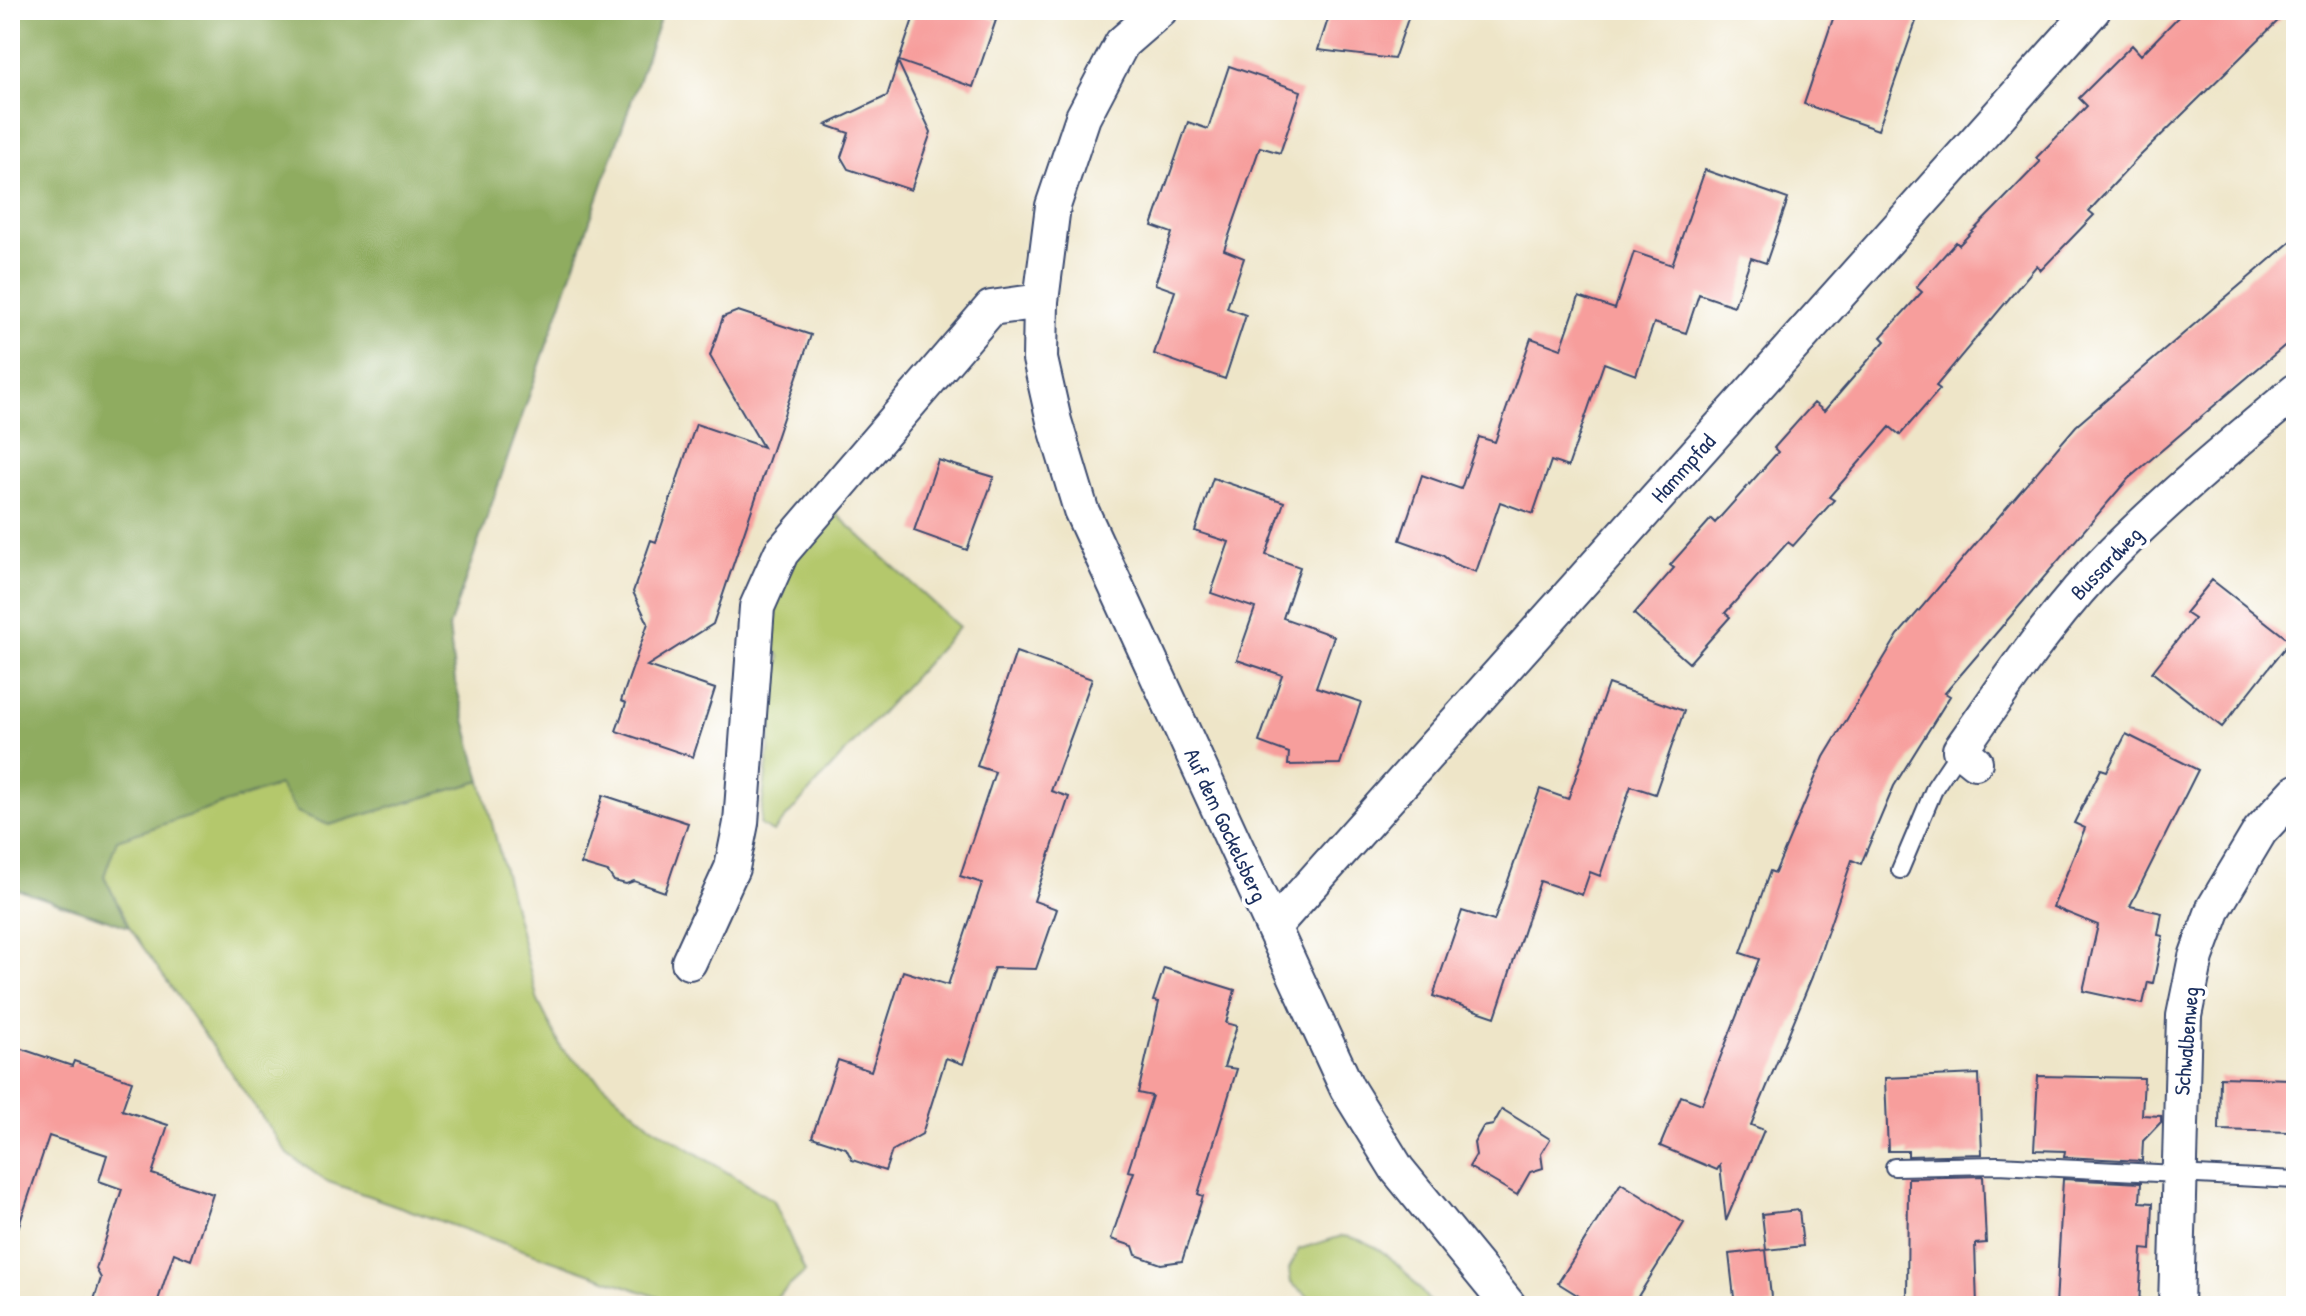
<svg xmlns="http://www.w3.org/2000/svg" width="2306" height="1316" viewBox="0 0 2306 1316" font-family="'Patrick Hand',sans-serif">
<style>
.green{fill:#b4c86c;stroke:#687c65;stroke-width:2}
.forest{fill:#8fac60;stroke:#556e5f;stroke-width:2}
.building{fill:#f79e9c}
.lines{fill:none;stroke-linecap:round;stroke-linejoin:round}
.service-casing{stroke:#3b4a6e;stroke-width:20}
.minor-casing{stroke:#3b4a6e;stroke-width:38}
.service{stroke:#fff;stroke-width:16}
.minor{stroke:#fff;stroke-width:34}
.labels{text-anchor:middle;stroke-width:7;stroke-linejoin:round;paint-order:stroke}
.street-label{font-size:22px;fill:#1b2f5e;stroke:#fff}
</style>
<rect width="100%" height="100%" fill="#fff"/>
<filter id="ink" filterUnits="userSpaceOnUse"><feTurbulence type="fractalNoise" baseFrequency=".0125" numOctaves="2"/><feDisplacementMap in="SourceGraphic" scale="16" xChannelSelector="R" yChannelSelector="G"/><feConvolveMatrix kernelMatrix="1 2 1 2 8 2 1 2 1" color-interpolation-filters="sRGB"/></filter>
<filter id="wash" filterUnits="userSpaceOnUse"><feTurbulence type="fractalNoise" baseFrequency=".006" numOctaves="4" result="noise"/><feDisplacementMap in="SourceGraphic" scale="32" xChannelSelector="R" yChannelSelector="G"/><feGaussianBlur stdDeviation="1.8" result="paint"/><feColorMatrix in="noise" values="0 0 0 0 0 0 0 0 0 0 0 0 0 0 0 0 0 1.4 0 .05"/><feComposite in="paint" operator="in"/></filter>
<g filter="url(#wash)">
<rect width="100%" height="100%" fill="#eee5c8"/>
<path class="green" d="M 832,510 L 959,627 L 773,832 L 760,825 L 780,656 L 768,643 C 771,585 797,554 832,510 Z
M 481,781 L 538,1001 L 562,1049 L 650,1125 L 774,1201 L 805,1272 L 767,1306 L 683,1306 L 326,1181 L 288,1154 L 129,927 L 104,876 L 116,840 L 279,785 L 297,812 L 329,825 Z
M 1342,1236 C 1384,1241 1408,1274 1433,1306 L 1321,1306 L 1291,1283 L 1289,1269 L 1299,1249 Z"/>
<path class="forest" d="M 10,10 L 663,10 L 449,627 L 455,681 L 481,781 L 329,825 L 297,812 L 279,785 L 117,840 L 104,876 L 129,927 L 10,887 Z"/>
<g id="blocks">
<path class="building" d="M 916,10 L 967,10 L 996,20 L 973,87 L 899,61 Z
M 1331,10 L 1411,10 L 1394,59 L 1318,50 Z
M 1836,10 L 1920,10 L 1878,130 L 1804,104 Z
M 2185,10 L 2289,10 L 2139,157 L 2089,211 L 2094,215 L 2041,270 L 2037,265 L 1936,386 L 1940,389 L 1900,435 L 1890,427 L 1829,497 L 1834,500 L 1793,546 L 1788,542 L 1725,613 L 1730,617 L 1689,663 L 1634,614 L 1674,568 L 1670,565 L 1711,519 L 1715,523 L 1778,452 L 1774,448 L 1814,403 L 1824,411 L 1885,341 L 1881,337 L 1922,292 L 1916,287 L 1956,242 L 1959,245 L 2040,162 L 2036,158 L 2087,106 L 2079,98 L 2132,45 L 2141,55 Z
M 898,62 L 931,132 L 911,190 L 848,169 L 841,157 L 849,133 L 826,125 L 887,96 Z
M 1229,66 L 1301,91 L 1280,153 L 1260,147 L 1224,250 L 1244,258 L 1227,308 L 1246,315 L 1225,379 L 1154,354 L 1175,291 L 1155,284 L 1172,233 L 1152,226 L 1188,122 L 1208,129 Z
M 1705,170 L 1788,199 L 1766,263 L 1751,258 L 1734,306 L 1699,294 L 1686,333 L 1654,323 L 1636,375 L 1604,363 L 1568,467 L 1551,461 L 1533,514 L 1500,502 L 1476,572 L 1454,564 L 1442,555 L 1400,540 L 1422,475 L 1461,489 L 1479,437 L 1495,442 L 1531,338 L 1561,349 L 1579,297 L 1615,309 L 1634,252 L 1672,265 Z
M 2296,237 L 2296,336 L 2128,479 L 1945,693 L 1950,696 L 1894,786 L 1861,864 L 1852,860 L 1812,977 L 1751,1125 L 1764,1130 L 1726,1221 L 1720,1165 L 1717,1170 L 1660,1146 L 1681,1096 L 1702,1104 L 1759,959 L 1741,953 L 1770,871 L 1775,873 L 1824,757 L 1898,635 L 2076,426 Z
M 738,311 L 811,335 L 713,624 L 647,666 L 715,689 L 693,757 L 616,731 L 626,703 L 621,701 L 648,623 L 633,592 L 651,540 L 656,542 L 696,424 L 763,447 L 710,356 L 723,317 Z
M 938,460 L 994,477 L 967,550 L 914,531 Z
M 1213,478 L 1284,502 L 1266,555 L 1300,567 L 1283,618 L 1334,636 L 1316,687 L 1361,702 L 1340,764 L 1288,765 L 1289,753 L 1259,742 L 1282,675 L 1237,660 L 1255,608 L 1211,593 L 1229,542 L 1195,531 Z
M 2212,580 L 2290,641 L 2222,727 L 2152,672 L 2194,619 L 2185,613 Z
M 1016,652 L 1092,679 L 1051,791 L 1069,797 L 1034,901 L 1057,909 L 1036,969 L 994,968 L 963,1064 L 946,1058 L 922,1134 L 892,1151 L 885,1171 L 852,1160 L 846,1148 L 812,1137 L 838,1060 L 871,1071 L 903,971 L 948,985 L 982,883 L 960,876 L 995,772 L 977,766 Z
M 1608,684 L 1684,711 L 1655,794 L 1631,786 L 1600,876 L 1590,872 L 1582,895 L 1540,881 L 1495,1017 L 1433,996 L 1462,911 L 1494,921 L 1540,789 L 1568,799 Z
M 2126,734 L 2198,770 L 2130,906 L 2162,913 L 2158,935 L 2163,936 L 2153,983 L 2148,982 L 2143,1004 L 2083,991 L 2098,925 L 2053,907 L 2085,828 L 2074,823 L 2101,769 L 2107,771 Z
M 603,795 L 688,823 L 665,892 L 634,881 L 626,884 L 614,881 L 608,872 L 581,864 Z
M 1164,968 L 1235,990 L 1226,1023 L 1237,1026 L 1224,1067 L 1237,1069 L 1198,1194 L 1203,1196 L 1182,1261 L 1161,1264 L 1136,1255 L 1133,1246 L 1111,1239 L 1134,1172 L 1128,1171 L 1152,1096 L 1138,1093 L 1159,1002 L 1153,1001 Z
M 10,1045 L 72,1066 L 74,1061 L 132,1081 L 122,1110 L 168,1125 L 152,1174 L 213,1194 L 191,1260 L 174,1253 L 156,1306 L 92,1306 L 101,1278 L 96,1269 L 122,1189 L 99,1181 L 107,1155 L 49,1136 L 16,1234 L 10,1233 Z
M 1979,1074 L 1982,1154 L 1908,1156 L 1908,1151 L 1888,1151 L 1885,1078 Z
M 2038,1076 L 2144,1078 L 2142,1115 L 2161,1116 L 2161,1122 L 2143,1141 L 2142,1161 L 2064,1157 L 2065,1151 L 2034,1150 Z
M 2220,1077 L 2291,1079 L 2290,1132 L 2219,1130 Z
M 1502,1109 L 1550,1139 L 1541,1154 L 1543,1168 L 1530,1172 L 1517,1195 L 1469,1167 L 1476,1155 L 1474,1143 L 1483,1127 L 1493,1125 Z
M 1983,1176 L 1986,1243 L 1975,1244 L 1977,1306 L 1907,1306 L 1908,1178 Z
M 2063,1179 L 2141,1183 L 2140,1202 L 2153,1203 L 2151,1250 L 2142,1249 L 2139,1306 L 2056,1306 Z
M 1621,1183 L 1684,1223 L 1632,1306 L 1595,1306 L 1558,1283 Z
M 1799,1210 L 1803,1246 L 1766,1250 L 1762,1214 Z
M 1766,1250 L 1772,1306 L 1735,1306 L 1729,1254 Z"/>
</g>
</g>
<g filter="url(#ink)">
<use href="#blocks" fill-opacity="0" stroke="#3b4a6e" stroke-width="2"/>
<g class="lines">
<defs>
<path id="service" d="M 1900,870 L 1935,787 L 1960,750
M 1894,1167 L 1998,1165 L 2296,1180"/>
<path id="minor" d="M 1160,10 L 1122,43 L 1083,117 L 1053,206 L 1041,301 L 1040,359 L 1054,421 L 1081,510 L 1347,1088 L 1397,1169 L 1509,1306
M 1975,762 L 1960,750 C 2008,682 2054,612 2113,553 C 2171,495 2234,443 2296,391
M 1273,927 L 2093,10
M 689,962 L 732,868 L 741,823 L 757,607 L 781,553 L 991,308 L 1041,301
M 2176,1306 L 2184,1016 L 2196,957 L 2214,908 L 2260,831 L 2296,792"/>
</defs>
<use href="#service" class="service-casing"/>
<use href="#minor" class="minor-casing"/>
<use href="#service" class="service"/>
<use href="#minor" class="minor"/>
</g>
</g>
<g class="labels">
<g class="street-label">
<text transform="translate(1683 468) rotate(-48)" y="8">Hammpfad</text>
<text transform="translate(2106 563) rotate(-46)" y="8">Bussardweg</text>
<text transform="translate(1226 825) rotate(65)" y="8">Auf dem Gockelsberg</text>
<text transform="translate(2186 1041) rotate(-85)" y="8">Schwalbenweg</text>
</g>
</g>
<rect width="2306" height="1316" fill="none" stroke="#fff" stroke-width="40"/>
</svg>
